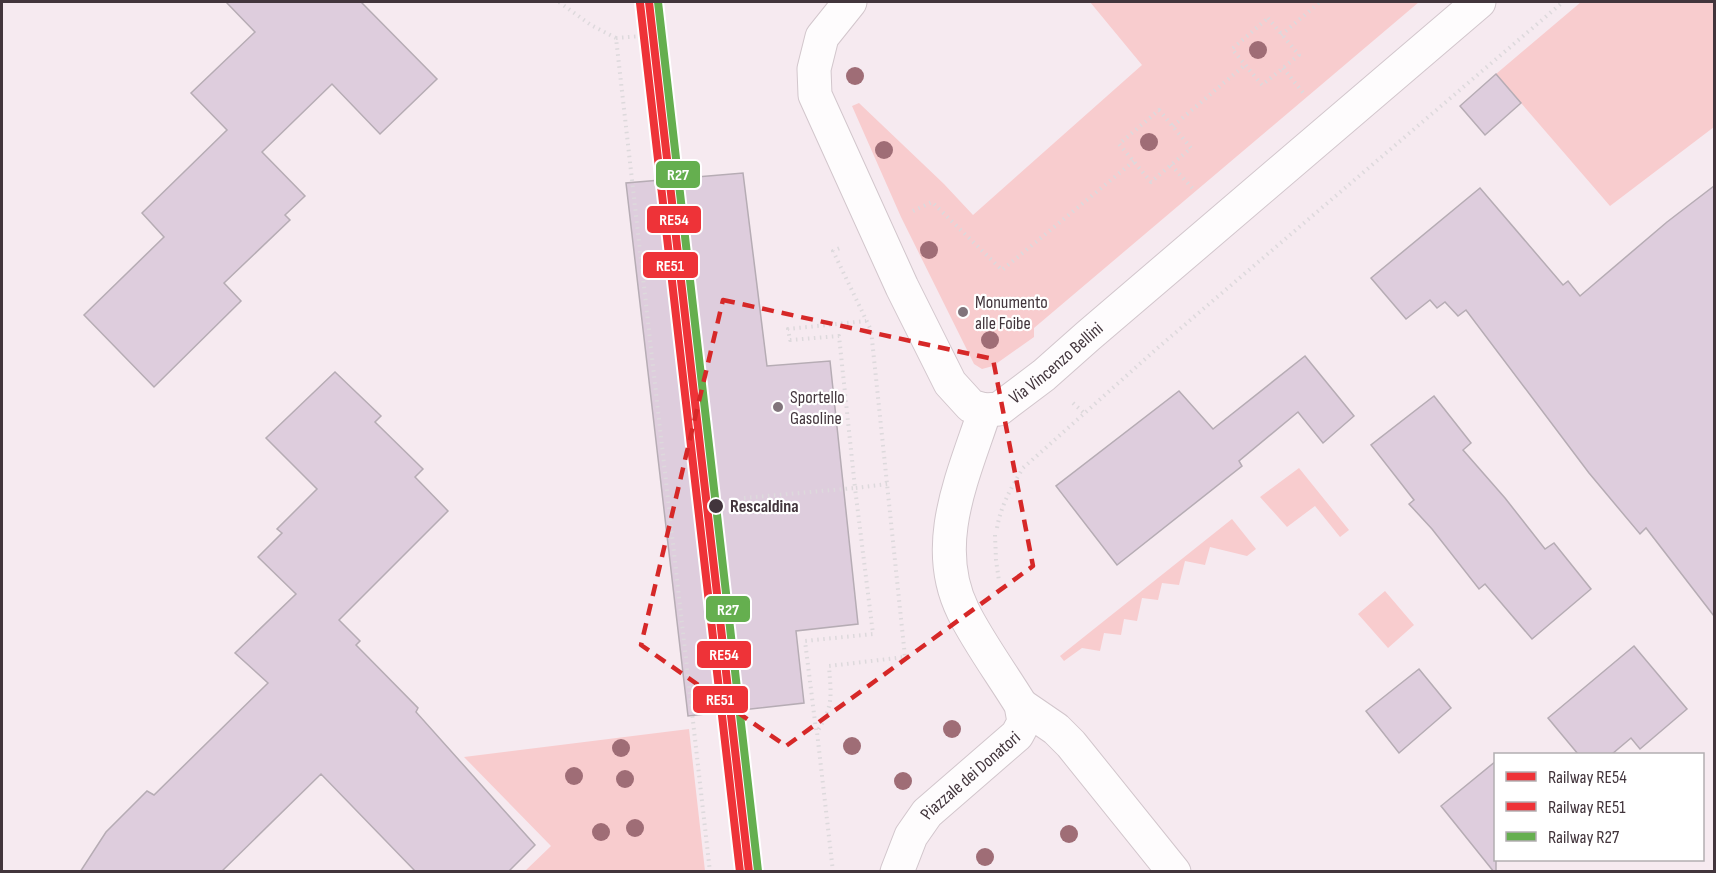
<svg xmlns="http://www.w3.org/2000/svg" width="1716" height="873" viewBox="0 0 1716 873" font-family="'Sofia Sans Condensed',sans-serif">
<style>
.green{fill:#f8ccce}
.building{fill:#decddd;stroke:#b6acb4;stroke-width:1.5}
.lines{fill:none;stroke-linecap:round;stroke-linejoin:round}
.minor-casing{stroke:#d2c6cc;stroke-width:35}
.path{stroke:#ddd9dc;stroke-width:4;stroke-dasharray:1.5 4.5;stroke-linecap:butt}
.minor{stroke:#fefcfd;stroke-width:33}
.rail-1-casing{stroke:#fff;stroke-width:12}
.rail-2-casing{stroke:#fff;stroke-width:12}
.rail-3-casing{stroke:#fff;stroke-width:12}
.rail-1{stroke:#ee3338;stroke-width:8}
.rail-2{stroke:#ee3338;stroke-width:8}
.rail-3{stroke:#65af4f;stroke-width:8}
.tree{fill:#9f6d76}
.marked{fill:none;stroke:#d62828;stroke-width:4.5;stroke-dasharray:12 8;stroke-linejoin:round}
.poi-dot{fill:#81747b;stroke:#fff;stroke-width:2}
.stop-dot{fill:#42353c;stroke:#fff;stroke-width:2}
.labels{text-anchor:middle;stroke-width:4.5;stroke-linejoin:round;paint-order:stroke}
.poi-label{font-size:18px;fill:#42353c;stroke:#fff;text-anchor:start}
.street-label{font-size:18px;fill:#42353c;stroke:#fff}
.stop-label{font-size:18px;font-weight:bold;fill:#42353c;stroke:#fff;text-anchor:start}
.line-badge{stroke:#fff;stroke-width:2}
.badge-label{font-size:16px;text-anchor:middle;font-weight:bold;fill:#fff}
</style>
<rect width="100%" height="100%" fill="#f6eaf0"/>
<path class="green" d="M 1090,2 L 1419,2 L 1034,328 L 1034,337 L 993,366 L 982,369 L 974,364 L 901,217 L 852,106 L 859,103 L 944,184 L 973,215 L 1142,65 Z
M 1581,2 L 1714,2 L 1714,127 L 1610,206 L 1496,74 Z
M 1299,468 L 1349,530 L 1340,537 L 1315,506 L 1287,527 L 1260,497 Z
M 1232,519 L 1256,549 L 1247,556 L 1210,547 L 1205,565 L 1185,561 L 1179,585 L 1162,583 L 1158,600 L 1142,598 L 1137,621 L 1124,619 L 1121,635 L 1104,633 L 1100,651 L 1082,648 L 1064,661 L 1060,656 Z
M 1385,591 L 1414,625 L 1388,648 L 1358,614 Z
M 689,729 L 705,871 L 525,871 L 551,846 L 464,757 Z"/>
<path class="building" d="M 226,2 L 361,2 L 437,79 L 380,134 L 332,84 L 262,152 L 305,196 L 285,215 L 290,220 L 224,283 L 241,301 L 154,387 L 84,315 L 164,237 L 142,213 L 227,130 L 191,93 L 255,32 Z
M 1496,74 L 1521,103 L 1485,135 L 1460,106 Z
M 743,173 L 767,366 L 830,361 L 858,624 L 796,631 L 804,703 L 688,716 L 626,183 Z
M 1714,186 L 1714,616 L 1646,528 L 1640,534 L 1589,473 L 1466,310 L 1458,316 L 1445,302 L 1437,308 L 1430,300 L 1406,319 L 1371,278 L 1480,188 L 1563,285 L 1568,281 L 1580,296 L 1667,222 Z
M 1305,356 L 1354,416 L 1323,443 L 1298,412 L 1239,461 L 1242,466 L 1117,565 L 1056,486 L 1179,391 L 1213,429 Z
M 335,372 L 381,416 L 375,422 L 423,469 L 415,477 L 448,511 L 339,620 L 360,641 L 356,645 L 418,708 L 416,712 L 535,845 L 508,872 L 416,872 L 321,774 L 221,872 L 80,872 L 106,832 L 147,791 L 154,795 L 268,683 L 235,653 L 296,594 L 258,557 L 282,533 L 277,529 L 317,489 L 266,438 Z
M 1434,396 L 1471,443 L 1463,450 L 1505,498 L 1545,549 L 1554,543 L 1591,589 L 1532,639 L 1485,584 L 1479,589 L 1432,529 L 1409,504 L 1414,500 L 1371,445 Z
M 1634,646 L 1687,709 L 1640,749 L 1631,738 L 1612,754 L 1578,754 L 1548,718 Z
M 1419,669 L 1451,708 L 1399,753 L 1366,711 Z
M 1496,761 L 1496,872 L 1494,872 L 1441,806 Z"/>
<g class="lines">
<defs>
<g id="minor">
<path id="s1" d="M 850,2 L 822,37 L 814,69 L 815,95 L 902,287 L 950,383 L 971,406 L 985,410 L 999,409 L 1044,375 L 1088,336 L 1479,2"/>
<path d="M 1021,705 L 1056,729 L 1071,744 L 1174,872"/>
<path id="s2" d="M 897,872 L 911,836 L 927,813 L 1017,735 L 1024,722 L 1021,705 C 1002,674 979,643 963,611 C 930,544 964,475 985,410"/>
</g>
</defs>
<use href="#minor" class="minor-casing"/>
<path class="path" d="M 559,2 L 591,25 L 616,38 L 710,872
M 1268,18 L 1299,55 L 1262,85 L 1232,49 Z
M 1281,35 L 1320,2
M 616,38 L 642,36
M 1283,68 L 1305,95
M 1159,110 L 1191,148 L 1151,182 L 1119,144 Z
M 1173,126 L 1245,65
M 1171,165 L 1195,191
M 913,211 L 932,202 L 1002,270 L 1134,161
M 1073,403 L 1084,413
M 744,498 L 855,488 L 839,336 L 790,340 L 788,329 L 866,321
M 997,528 C 1001,505 1011,488 1023,468 L 1161,345 L 1563,2
M 995,535 L 996,560 L 999,581
M 816,730 L 805,641 L 873,634 L 855,488 L 888,484
M 833,872 L 817,732 C 834,705 831,696 829,666 L 905,657 L 871,330 L 833,251 L 840,248"/>
<use href="#minor" class="minor"/>
<defs>
<path id="rail-1" d="M 649,2 L 749,872"/>
<path id="rail-2" d="M 640,3 L 740,872"/>
<path id="rail-3" d="M 658,2 L 758,871"/>
</defs>
<use href="#rail-1" class="rail-1-casing"/>
<use href="#rail-2" class="rail-2-casing"/>
<use href="#rail-3" class="rail-3-casing"/>
<use href="#rail-1" class="rail-1"/>
<use href="#rail-2" class="rail-2"/>
<use href="#rail-3" class="rail-3"/>
</g>
<g class="tree">
<circle cx="1258" cy="50" r="9"/>
<circle cx="855" cy="76" r="9"/>
<circle cx="1149" cy="142" r="9"/>
<circle cx="884" cy="150" r="9"/>
<circle cx="929" cy="250" r="9"/>
<circle cx="990" cy="340" r="9"/>
<circle cx="952" cy="729" r="9"/>
<circle cx="852" cy="746" r="9"/>
<circle cx="621" cy="748" r="9"/>
<circle cx="574" cy="776" r="9"/>
<circle cx="625" cy="779" r="9"/>
<circle cx="903" cy="781" r="9"/>
<circle cx="635" cy="828" r="9"/>
<circle cx="601" cy="832" r="9"/>
<circle cx="1069" cy="834" r="9"/>
<circle cx="985" cy="857" r="9"/>
</g>
<path class="marked" d="M 723,300 L 993,359 L 1033,566 L 786,746 L 641,645 Z"/>
<g class="poi-dot">
<circle cx="963" cy="312" r="6"/>
<circle cx="778" cy="407" r="6"/>
</g>
<circle class="stop-dot" cx="716" cy="506" r="8"/>
<g class="labels">
<g class="poi-label">
<text x="975" y="308">Monumento<tspan x="975" dy="21">alle Foibe</tspan></text>
<text x="790" y="403">Sportello<tspan x="790" dy="21">Gasoline</tspan></text>
</g>
<g class="street-label">
<text dy="6" stroke="none"><textPath href="#s1" startOffset="555">Via Vincenzo Bellini</textPath></text>
<text dy="6" stroke="none"><textPath href="#s2" startOffset="124">Piazzale dei Donatori</textPath></text>
</g>
<g class="stop-label">
<text x="730" y="512">Rescaldina</text>
</g>
</g>
<g class="line-badge">
<rect x="655" y="160" width="46" height="29" rx="6" fill="#65af4f"/>
<rect x="646" y="205" width="56" height="29" rx="6" fill="#ee3338"/>
<rect x="642" y="251" width="57" height="28" rx="6" fill="#ee3338"/>
<rect x="705" y="595" width="46" height="28" rx="6" fill="#65af4f"/>
<rect x="696" y="640" width="56" height="29" rx="6" fill="#ee3338"/>
<rect x="692" y="685" width="57" height="29" rx="6" fill="#ee3338"/>
</g>
<g class="badge-label">
<text x="678" y="180">R27</text>
<text x="674" y="225">RE54</text>
<text x="670" y="271">RE51</text>
<text x="728" y="615">R27</text>
<text x="724" y="660">RE54</text>
<text x="720" y="705">RE51</text>
</g>
<rect width="1716" height="873" fill="none" stroke="#42353c" stroke-width="6"/>
<rect x="1494" y="753" width="210" height="108" fill="#ffffff" stroke="#b3aeb1" stroke-width="1.5"/>
<rect x="1506" y="772" width="30" height="9" fill="#ee3338" stroke="#b3aeb1" stroke-width="1.5"/>
<text x="1548" y="783" font-size="18" fill="#42353c">Railway RE54</text>
<rect x="1506" y="802" width="30" height="9" fill="#ee3338" stroke="#b3aeb1" stroke-width="1.5"/>
<text x="1548" y="813" font-size="18" fill="#42353c">Railway RE51</text>
<rect x="1506" y="832" width="30" height="9" fill="#65af4f" stroke="#b3aeb1" stroke-width="1.5"/>
<text x="1548" y="843" font-size="18" fill="#42353c">Railway R27</text>
</svg>
